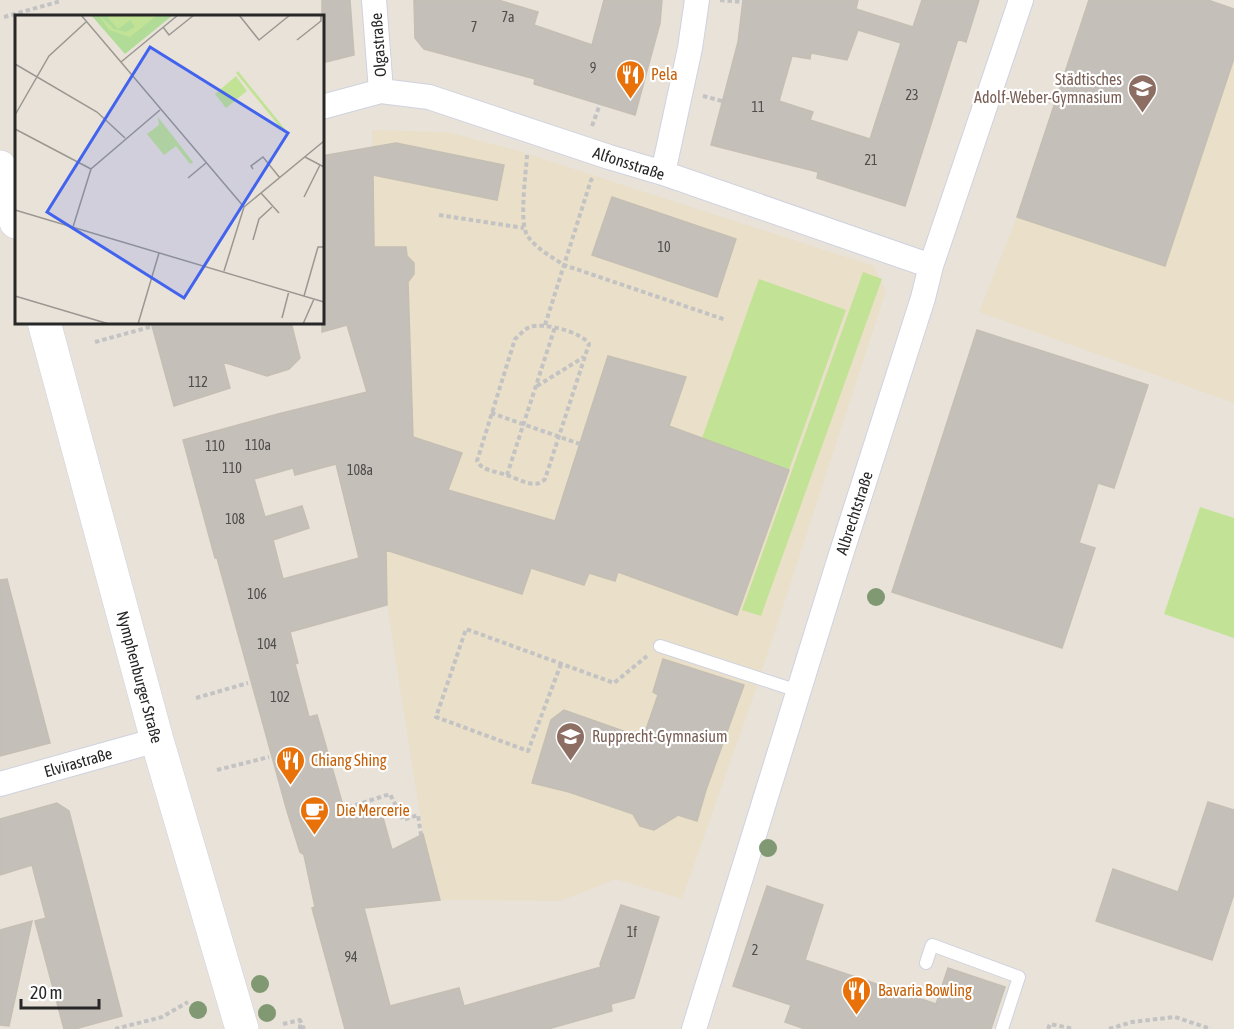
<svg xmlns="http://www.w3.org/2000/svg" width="1234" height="1029" viewBox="0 0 1234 1029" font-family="'Asap Condensed',sans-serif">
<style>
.education{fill:#eadfc9}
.pitch{fill:#c2e395}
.building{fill:#c4bfb9;stroke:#c4beb3;stroke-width:1.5;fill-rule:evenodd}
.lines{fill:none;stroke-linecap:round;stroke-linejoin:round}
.service-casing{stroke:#cfd2df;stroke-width:14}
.minor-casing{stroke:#cfd2df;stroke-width:26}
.secondary-casing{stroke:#cfd2df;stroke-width:34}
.path{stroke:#c3c3c3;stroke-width:4;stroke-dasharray:4.5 3;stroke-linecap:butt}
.service{stroke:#fff;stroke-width:12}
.minor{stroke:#fff;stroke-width:24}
.secondary{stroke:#fff;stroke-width:33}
.tree{fill:#809972}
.labels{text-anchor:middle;stroke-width:4.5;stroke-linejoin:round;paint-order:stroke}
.number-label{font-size:14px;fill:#4e4d4c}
.street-label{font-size:16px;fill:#272727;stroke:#fff}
.food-label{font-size:16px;fill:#c56008;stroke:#fff;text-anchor:start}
.education-label{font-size:16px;fill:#785e54;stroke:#fff;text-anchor:end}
.inset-road{fill:none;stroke:#9b9792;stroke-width:1.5}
.view{fill:#4263ed;fill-opacity:0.15;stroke:#4263ed;stroke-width:3}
.inset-edge{fill:none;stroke:#272727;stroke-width:3}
</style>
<rect width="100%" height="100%" fill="#e9e2d9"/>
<path class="education" d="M 1234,9 L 1234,403 L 979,312 L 1017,217 Z
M 372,130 L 447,132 L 512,149 L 874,266 L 886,291 L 756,689 L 682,899 L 616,879 L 560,901 L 440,900 L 423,834 L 387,605 L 374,247 Z"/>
<path class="pitch" d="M 863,272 L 882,279 L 761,616 L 742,610 Z
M 759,279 L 846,310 L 789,470 L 702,438 Z
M 1200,507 L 1234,518 L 1234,638 L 1164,614 Z"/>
<path class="building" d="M 322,0 L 350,0 L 354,55 L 322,63 Z
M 414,0 L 498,0 L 538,12 L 534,25 L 592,45 L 604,0 L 662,0 L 660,23 L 635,115 L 534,84 L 535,79 L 424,49 L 415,38 Z
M 743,0 L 858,0 L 856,9 L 913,27 L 922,0 L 979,0 L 966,42 L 958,39 L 905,206 L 817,178 L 818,172 L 711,145 L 738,42 ZM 858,30 L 901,43 L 870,139 L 810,120 L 813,112 L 779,101 L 792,56 L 810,59 L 811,53 L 847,60 Z
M 1089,0 L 1208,0 L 1234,9 L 1234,58 L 1165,266 L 1017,217 Z
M 396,143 L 504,165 L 497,200 L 373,175 L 374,247 L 406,247 L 407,256 L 414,263 L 414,274 L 408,282 L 413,437 L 462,453 L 448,490 L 555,521 L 608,356 L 686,377 L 669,426 L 789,470 L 737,615 L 618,572 L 615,581 L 589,573 L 584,585 L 531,568 L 522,594 L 386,550 L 387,605 L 290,632 L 298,663 L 295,664 L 309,717 L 317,715 L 346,816 L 380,807 L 392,850 L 423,834 L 440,900 L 364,908 L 390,1006 L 459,988 L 464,1006 L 601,967 L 600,964 L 621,905 L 659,917 L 634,998 L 611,1004 L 612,1011 L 548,1029 L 345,1029 L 312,908 L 315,907 L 304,855 L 300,852 L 287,811 L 217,558 L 215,558 L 183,440 L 278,414 L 367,392 L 347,325 L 322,332 L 322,156 ZM 336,464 L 359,558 L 283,579 L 273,540 L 309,528 L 302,506 L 265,517 L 254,479 L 293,468 L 295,475 Z
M 612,197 L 736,239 L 717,297 L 592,255 Z
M 151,322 L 291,322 L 300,358 L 289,369 L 267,376 L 223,362 L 230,388 L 174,406 Z
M 977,330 L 1148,385 L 1114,488 L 1098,483 L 1079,543 L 1095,548 L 1062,648 L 892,592 Z
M 7,579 L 50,743 L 0,756 L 0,580 Z
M 663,659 L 744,685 L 706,790 L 697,821 L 678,815 L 654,830 L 640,826 L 633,814 L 569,792 L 532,783 L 551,720 L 564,710 L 643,738 L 658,695 L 653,692 Z
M 1208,802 L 1234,810 L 1234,894 L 1212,960 L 1096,921 L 1113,869 L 1178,892 Z
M 57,803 L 69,811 L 122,1016 L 75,1029 L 64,1029 L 35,921 L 46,918 L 32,865 L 0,875 L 0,819 Z
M 767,886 L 823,905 L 805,960 L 936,1004 L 948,968 L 1005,987 L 991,1029 L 805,1029 L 785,1022 L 791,1005 L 733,986 Z
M 32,921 L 9,1026 L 0,1025 L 0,930 Z"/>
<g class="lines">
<defs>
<path id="service" d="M 660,646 L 798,691
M 926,963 L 932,945 L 1019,977 L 1002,1029"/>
<path id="minor" d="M 374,0 L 381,91
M 322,107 L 381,91 L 429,97 L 609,157 L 663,173 L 931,266
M 663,173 L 690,48 L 697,0
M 0,784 L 157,740
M 694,1029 L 837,567 L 923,298 L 931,266 L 1021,0"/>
<path id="secondary" d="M 0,167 L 16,222
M 44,322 L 157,740 L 242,1029"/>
</defs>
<use href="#service" class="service-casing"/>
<use href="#minor" class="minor-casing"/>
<use href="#secondary" class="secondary-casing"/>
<path class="path" d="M 720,0 L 743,2
M 4,17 L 61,1
M 703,96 L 722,101
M 592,126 L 600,104
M 527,155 C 526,174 519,220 527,235 C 535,248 552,257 564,265 L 726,320
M 439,215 L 524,228
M 545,325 L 591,180 L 594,177
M 95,342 L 150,327
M 537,386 L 584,357
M 491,413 L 580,444
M 507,475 C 518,479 536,490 545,479 L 589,344 C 582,332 543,322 530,327 C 524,329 520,335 515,339 L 477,461 C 481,470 497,472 507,475 L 555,327
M 561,664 L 528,751 L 436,717 L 466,629 L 614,683 L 647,656
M 196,698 L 248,683
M 217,770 L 269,757
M 334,812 L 390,794 L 403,820 L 418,815 L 421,835
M 283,1024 L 300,1020
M 115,1029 L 162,1017 L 188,1002
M 300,1029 L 300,1020 L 304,1029
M 1048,1029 L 1050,1024 L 1074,1029
M 1109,1029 L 1132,1022 L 1175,1017 L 1211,1029"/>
<use href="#service" class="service"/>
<use href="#minor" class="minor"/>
<use href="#secondary" class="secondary"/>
</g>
<g class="tree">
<circle cx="876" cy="597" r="9"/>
<circle cx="768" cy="848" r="9"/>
<circle cx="260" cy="984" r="9"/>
<circle cx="198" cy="1010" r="9"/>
<circle cx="267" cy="1013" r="9"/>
</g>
<defs>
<symbol id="restaurant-pin" viewBox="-11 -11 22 30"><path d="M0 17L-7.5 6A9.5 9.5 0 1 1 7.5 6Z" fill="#e8710a" stroke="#fff"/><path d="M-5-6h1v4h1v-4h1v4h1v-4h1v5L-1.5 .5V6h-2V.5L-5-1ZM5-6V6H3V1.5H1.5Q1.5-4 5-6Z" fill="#fff"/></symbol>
<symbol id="school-pin" viewBox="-11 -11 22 30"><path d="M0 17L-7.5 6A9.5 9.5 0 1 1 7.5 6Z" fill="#8d6e63" stroke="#fff"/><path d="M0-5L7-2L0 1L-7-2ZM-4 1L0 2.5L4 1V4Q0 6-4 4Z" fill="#fff"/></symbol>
<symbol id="cafe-pin" viewBox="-11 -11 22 30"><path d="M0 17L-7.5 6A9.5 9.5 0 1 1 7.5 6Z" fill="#e8710a" stroke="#fff"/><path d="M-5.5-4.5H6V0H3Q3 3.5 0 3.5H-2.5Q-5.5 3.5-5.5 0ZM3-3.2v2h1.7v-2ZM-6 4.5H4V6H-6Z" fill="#fff"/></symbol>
</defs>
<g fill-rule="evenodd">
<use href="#restaurant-pin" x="614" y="58" width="33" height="45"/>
<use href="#school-pin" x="1126" y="72" width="33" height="45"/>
<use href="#school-pin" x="554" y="720" width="33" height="45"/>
<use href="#restaurant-pin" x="274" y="744" width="33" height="45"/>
<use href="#cafe-pin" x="298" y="794" width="33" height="45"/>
<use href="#restaurant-pin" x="840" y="974" width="33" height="45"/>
</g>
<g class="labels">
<g class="number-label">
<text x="508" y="22">7a</text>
<text x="474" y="32">7</text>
<text x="593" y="73">9</text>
<text x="912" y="100">23</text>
<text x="758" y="112">11</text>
<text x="871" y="165">21</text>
<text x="664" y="252">10</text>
<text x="198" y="387">112</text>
<text x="258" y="450">110a</text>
<text x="215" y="451">110</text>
<text x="232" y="473">110</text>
<text x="360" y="475">108a</text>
<text x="235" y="524">108</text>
<text x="257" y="599">106</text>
<text x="267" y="649">104</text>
<text x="280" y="702">102</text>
<text x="632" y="937">1f</text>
<text x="755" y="955">2</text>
<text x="351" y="962">94</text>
</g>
<g class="street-label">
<text transform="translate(378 45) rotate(-94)" y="6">Olgastraße</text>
<text transform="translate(629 163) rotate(18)" y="6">Alfonsstraße</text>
<text transform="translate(854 513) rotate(-72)" y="6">Albrechtstraße</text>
<text transform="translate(140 677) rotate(75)" y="6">Nymphenburger Straße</text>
<text transform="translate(78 762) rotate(-16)" y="6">Elvirastraße</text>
</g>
<g class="food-label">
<text x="651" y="80">Pela</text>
<text x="311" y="766">Chiang Shing</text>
<text x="336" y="816">Die Mercerie</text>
<text x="878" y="996">Bavaria Bowling</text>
</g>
<g class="education-label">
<text x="1122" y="85">Städtisches<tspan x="1122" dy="18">Adolf-Weber-Gymnasium</tspan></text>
<text x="592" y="742" text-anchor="start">Rupprecht-Gymnasium</text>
</g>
</g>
<g transform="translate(15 15)">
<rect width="309" height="309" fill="#e9e2d9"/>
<path d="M 76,0 L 158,0 L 110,39 Z" fill="#b0dc98"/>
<path d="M 84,0 L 99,14 L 111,17 L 120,12 L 115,5 L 103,14 L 91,0 L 142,0 L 115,22 L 94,15 ZM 223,56 L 270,114 L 268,116 L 221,58 ZM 221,61 L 232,76 L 211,93 L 200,79 ZM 143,102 L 178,147 L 175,149 L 161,131 L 149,140 L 132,119 L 144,110 Z" fill="#c2e395"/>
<path class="inset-road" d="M 66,0 L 229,192M 224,0 L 244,25 L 275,0M 148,12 L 154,20 L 179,0M 282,25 L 306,6 L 306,0M 106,47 L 163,0M 0,49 L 82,97 L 110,123M 0,100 L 34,41 L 71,7M 0,114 L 76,154M 290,142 L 309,152M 238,154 L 236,151 L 248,142 L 265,163M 173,163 L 191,148M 246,178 L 264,198M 289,182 L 305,150M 0,195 L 309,287M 58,212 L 76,154 L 145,95M 238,225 L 244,204 L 257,192M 209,256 L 229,192 L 309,126M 0,281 L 94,309M 289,281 L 303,232 L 309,232M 267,303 L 274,276M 123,309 L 144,238M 288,309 L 299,284"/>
<path class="view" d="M 135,32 L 273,118 L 169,283 L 32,197 Z"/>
<rect width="309" height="309" class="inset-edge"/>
</g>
<path d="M21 999v9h78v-9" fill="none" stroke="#272727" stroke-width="3"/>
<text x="30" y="999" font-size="18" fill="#272727" stroke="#ffffff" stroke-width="4.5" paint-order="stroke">20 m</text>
</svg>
